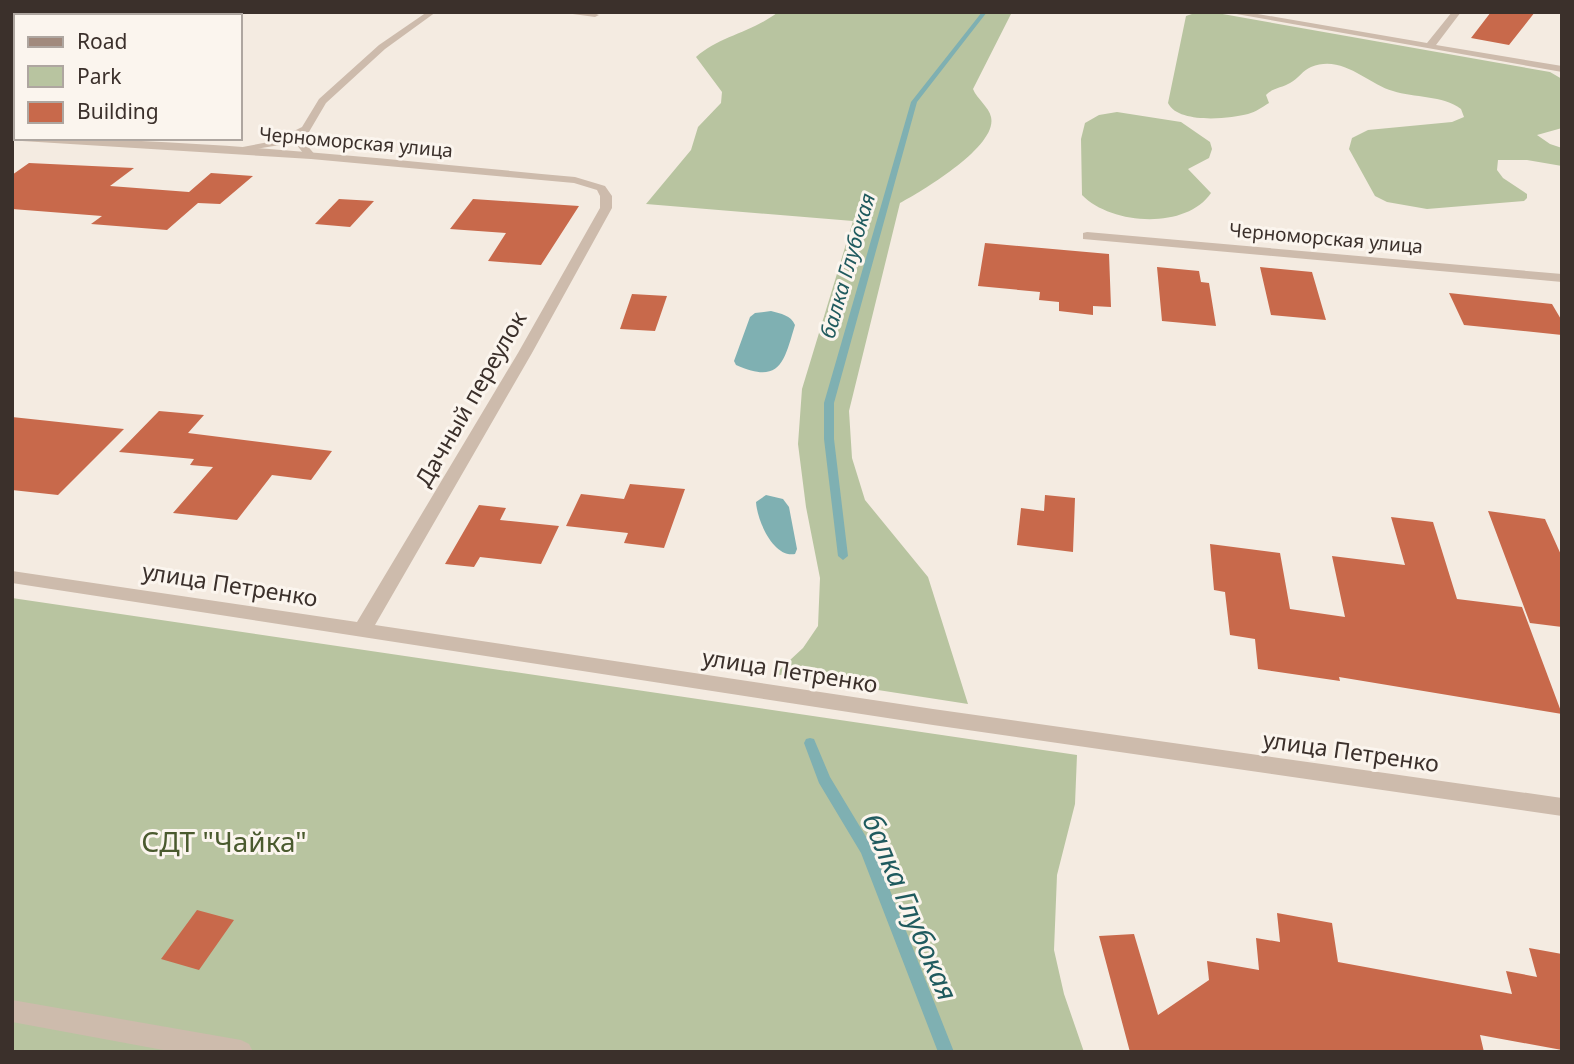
<svg xmlns="http://www.w3.org/2000/svg" width="1574" height="1064" viewBox="0 0 1574 1064" font-family="'Noto Sans',sans-serif">
<style>
.green{fill:#b8c4a0}
.water{fill:#7fb0b2}
.lines{fill:none;stroke-linecap:round;stroke-linejoin:round}
.stream{fill:#7fb0b2;fill-rule:evenodd}
.building{fill:#c8694b}
.service{fill:#cdbbac;fill-rule:evenodd}
.minor{fill:#cdbbac;fill-rule:evenodd}
.secondary{fill:#a18a7d;fill-rule:evenodd}
.labels{text-anchor:middle;stroke-width:6;stroke-linejoin:round;paint-order:stroke}
.far-street-label{font-size:19px;fill:#3b302b;stroke:#fbf5ee}
.far-water-label{font-size:21px;font-style:italic;fill:#1f5a5e;stroke:#fbf5ee}
.street-label{font-size:23px;fill:#3b302b;stroke:#fbf5ee}
.near-park-label{font-size:28px;fill:#4a5a2e;stroke:#fbf5ee}
.near-water-label{font-size:28px;font-style:italic;fill:#1f5a5e;stroke:#fbf5ee}
</style>
<rect width="100%" height="100%" fill="#f4ebe1"/>
<path class="green" d="M 778,12 L 1012,12 L 973,89 C 977,99 989,107 991,117 C 998,146 922,191 900,203 L 849,411 L 852,458 L 865,500 L 928,577 L 968,704 L 775,674 L 803,648 L 818,626 L 820,578 L 806,507 L 798,444 L 802,389 L 853,221 L 646,204 L 691,150 L 698,127 L 721,103 L 722,92 L 696,57 C 720,36 753,32 778,12 Z
M 1195,13 L 1217,13 L 1550,72 L 1562,79 L 1562,128 L 1537,135 L 1550,144 L 1562,148 L 1562,166 L 1527,160 L 1498,160 L 1497,170 L 1503,178 L 1527,194 L 1527,198 L 1524,201 L 1427,209 L 1387,202 L 1375,196 L 1349,149 L 1352,138 L 1368,130 L 1452,122 L 1464,117 L 1461,109 C 1443,95 1414,98 1393,91 C 1367,84 1343,54 1311,67 C 1303,70 1298,79 1290,83 C 1282,88 1272,88 1266,95 L 1269,103 C 1262,107 1256,112 1248,114 C 1229,119 1178,124 1168,103 L 1186,16 Z
M 1117,112 L 1181,122 L 1210,142 L 1212,149 L 1209,158 L 1188,169 L 1211,193 C 1186,230 1111,225 1082,195 L 1081,139 L 1085,123 L 1099,115 Z
M 12,598 L 1077,755 L 1075,804 L 1057,875 L 1054,950 L 1064,994 L 1084,1052 L 12,1052 Z"/>
<path class="water" d="M 771,311 C 781,314 791,315 795,325 C 784,361 781,385 736,365 L 734,361 L 750,317 L 755,313 Z
M 766,495 L 783,499 L 789,507 L 797,549 L 795,554 C 773,558 757,520 756,502 Z"/>
<g class="lines">
<path class="stream" d="M 982,12 L 987,12 L 917,102 L 834,403 L 834,439 L 848,556 L 843,560 L 838,556 L 824,439 L 824,403 L 911,102 Z
M 810,738 L 814,739 L 830,777 L 874,850 L 954,1052 L 938,1052 L 861,853 L 819,783 L 804,743 L 806,739 Z"/>
</g>
<path class="building" d="M 1491,12 L 1535,12 L 1509,45 L 1471,38 Z
M 29,163 L 134,168 L 110,186 L 189,192 L 211,173 L 253,176 L 220,204 L 198,203 L 167,230 L 91,224 L 102,216 L 12,209 L 12,175 Z
M 339,199 L 374,201 L 350,227 L 315,224 Z
M 473,199 L 579,206 L 541,265 L 488,261 L 506,233 L 450,229 Z
M 985,243 L 1109,254 L 1111,307 L 1093,306 L 1093,315 L 1059,311 L 1059,302 L 1039,300 L 1040,292 L 978,286 Z
M 1157,267 L 1199,271 L 1201,282 L 1209,283 L 1216,326 L 1162,321 Z
M 1260,267 L 1312,272 L 1326,320 L 1271,315 Z
M 1449,293 L 1552,304 L 1562,321 L 1562,335 L 1464,325 Z
M 632,294 L 667,296 L 655,331 L 620,329 Z
M 159,411 L 204,415 L 188,433 L 332,451 L 311,480 L 272,475 L 237,520 L 173,513 L 213,467 L 190,465 L 194,459 L 119,452 Z
M 12,417 L 124,429 L 58,495 L 12,490 Z
M 630,484 L 685,489 L 664,548 L 624,543 L 628,533 L 566,526 L 581,494 L 624,499 Z
M 1045,495 L 1075,498 L 1073,552 L 1017,545 L 1021,508 L 1044,511 Z
M 479,505 L 506,508 L 500,520 L 559,526 L 541,564 L 480,557 L 474,567 L 445,564 Z
M 1488,511 L 1545,519 L 1562,557 L 1562,627 L 1530,623 Z
M 1391,517 L 1433,522 L 1457,599 L 1522,607 L 1562,714 L 1339,677 L 1340,681 L 1258,669 L 1255,639 L 1230,635 L 1225,592 L 1214,590 L 1210,544 L 1280,553 L 1290,609 L 1345,617 L 1332,556 L 1405,565 Z
M 197,910 L 234,920 L 199,970 L 161,959 Z
M 1277,913 L 1332,923 L 1338,962 L 1512,994 L 1506,971 L 1537,977 L 1529,948 L 1562,954 L 1562,1050 L 1480,1035 L 1484,1052 L 1130,1052 L 1099,936 L 1134,934 L 1158,1015 L 1209,980 L 1207,961 L 1259,970 L 1256,938 L 1280,942 Z"/>
<g class="lines">
<path class="service" d="M 427,12 L 436,12 L 385,49 L 326,103 L 306,137 L 306,144 L 316,156 L 315,158 L 307,158 L 296,144 L 296,137 L 280,145 L 232,153 L 232,149 L 274,141 L 302,127 L 319,99 L 379,45 Z
M 558,12 L 591,12 L 599,15 L 595,17 Z
M 12,1000 L 241,1040 L 249,1044 L 253,1052 L 174,1052 L 12,1022 Z"/>
<path class="minor" d="M 1225,12 L 1246,12 L 1427,43 L 1452,12 L 1461,12 L 1436,45 L 1562,66 L 1562,72 Z
M 17,138 C 203,138 390,160 575,177 L 605,186 L 612,196 L 612,208 L 532,353 L 375,625 L 933,709 L 1562,798 L 1562,816 L 933,725 L 12,583 L 12,571 L 357,622 L 518,353 L 600,208 L 600,196 L 597,190 L 574,183 L 311,159 L 22,141 Z
M 1087,232 L 1562,274 L 1562,282 L 1083,239 L 1083,233 Z"/>
<path class="secondary" d="M 12,12 L 24,12 L 12,18 Z"/>
</g>
<g class="labels">
<g class="far-street-label">
<text transform="translate(356 142) rotate(5)" y="7">Черноморская улица</text>
<text transform="translate(1326 238) rotate(5)" y="7">Черноморская улица</text>
</g>
<g class="far-water-label">
<text transform="translate(848 266) rotate(-74)" y="7">балка Глубокая</text>
</g>
<g class="street-label">
<text transform="translate(471 399) rotate(-60)" y="8">Дачный переулок</text>
<text transform="translate(230 585) rotate(9)" y="8">улица Петренко</text>
<text transform="translate(790 671) rotate(9)" y="8">улица Петренко</text>
<text transform="translate(1351 752) rotate(8)" y="8">улица Петренко</text>
</g>
<g class="near-park-label">
<text x="224" y="852">СДТ "Чайка"</text>
</g>
<g class="near-water-label">
<text transform="translate(910 907) rotate(67)" y="10">балка Глубокая</text>
</g>
</g>
<rect width="1574" height="1064" fill="none" stroke="#3b302b" stroke-width="28"/>
<rect x="14" y="14" width="228" height="126" fill="#fbf5ee" stroke="#aea6a0" stroke-width="2"/>
<rect x="28" y="37" width="35" height="10" fill="#a18a7d" stroke="#aea6a0" stroke-width="2"/>
<text x="77" y="49" font-size="21" fill="#3b302b">Road</text>
<rect x="28" y="66" width="35" height="21" fill="#b8c4a0" stroke="#aea6a0" stroke-width="2"/>
<text x="77" y="84" font-size="21" fill="#3b302b">Park</text>
<rect x="28" y="102" width="35" height="21" fill="#c8694b" stroke="#aea6a0" stroke-width="2"/>
<text x="77" y="119" font-size="21" fill="#3b302b">Building</text>
</svg>
